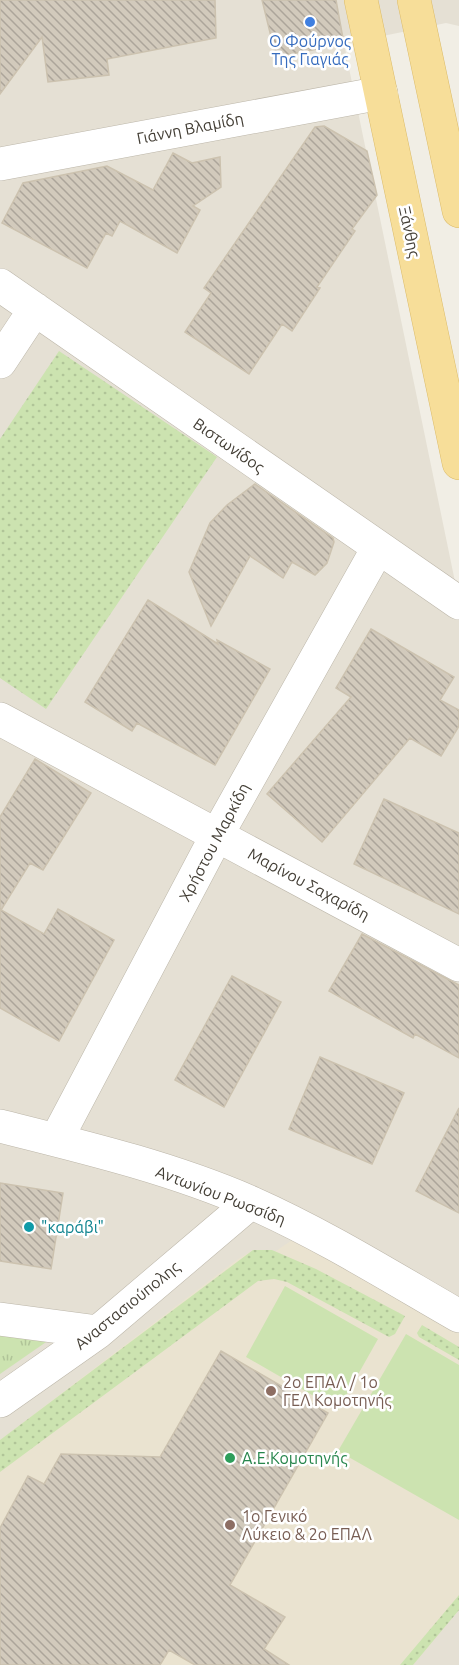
<svg xmlns="http://www.w3.org/2000/svg" width="459" height="1665" viewBox="0 0 459 1665" font-family="Ubuntu,sans-serif">
<style>
.residential{fill:#e5e0d4}
.education{fill:#eae3d0}
.grass{fill:url(#grass-dots)}
.park{fill:url(#park-tufts)}
.pitch{fill:#cce3b0}
.building{fill:url(#building-back-hatch);stroke:#ccc2af;stroke-width:1.5}
.lines{fill:none;stroke-linecap:round;stroke-linejoin:round}
.minor-casing{stroke:#bcb6a9;stroke-width:34}
.major-casing{stroke:#dbbb6a;stroke-width:34}
.minor{stroke:#fff;stroke-width:33}
.major{stroke:#f7de99;stroke-width:33}
.shop-dot{fill:#3f7fe0;stroke:#fff;stroke-width:2}
.culture-dot{fill:#0f9aa8;stroke:#fff;stroke-width:2}
.education-dot{fill:#8d6e63;stroke:#fff;stroke-width:2}
.leisure-dot{fill:#2e9e5b;stroke:#fff;stroke-width:2}
.labels{text-anchor:middle;stroke-width:5;stroke-linejoin:round;paint-order:stroke}
.shop-label{font-size:16px;fill:#366cbe;stroke:#fff}
.street-label{font-size:16px;fill:#433e35;stroke:#fff}
.culture-label{font-size:16px;fill:#0d838f;stroke:#fff;text-anchor:start}
.education-label{font-size:16px;fill:#785e54;stroke:#fff;text-anchor:start}
.leisure-label{font-size:16px;fill:#27864d;stroke:#fff;text-anchor:start}
</style>
<defs>
<pattern id="grass-dots" width="8" height="8" patternUnits="userSpaceOnUse" patternTransform="scale(1.5)"><rect width="8" height="8" fill="#cce3b0"/><path d="M2 2h.1M6 6h.1" fill="none" stroke="#b0c498" stroke-width="1.8" stroke-linecap="round"/></pattern>
<pattern id="park-tufts" width="24" height="20" patternUnits="userSpaceOnUse" patternTransform="scale(1.5)"><rect width="24" height="20" fill="#cce3b0"/><path d="M3 7l-1-3M5 7V3M7 7l1-3M15 17l-1-3M17 17v-4M19 17l1-3" fill="none" stroke="#b0c498"/></pattern>
<pattern id="building-back-hatch" width="6" height="6" patternUnits="userSpaceOnUse" patternTransform="scale(1.5)"><rect width="6" height="6" fill="#d2cabc"/><path d="M-1 5l2 2M0 0l6 6M5-1l2 2" fill="none" stroke="#aca59a"/></pattern>
</defs>
<rect width="100%" height="100%" fill="#f1eee5"/>
<path class="residential" d="M 0,0 L 459,0 L 459,26 L 446,23 L 344,44 L 459,601 L 459,1665 L 0,1665 Z"/>
<path class="education" d="M 295,1238 L 459,1330 L 459,1610 L 413,1665 L 0,1665 L 0,1440 L 238,1259 L 253,1250 L 276,1251 Z"/>
<path class="grass" d="M 59,351 L 217,457 L 46,709 L 0,678 L 0,439 Z
M 253,1250 L 272,1250 L 316,1269 L 405,1316 L 395,1334 L 389,1337 L 287,1282 L 274,1279 L 258,1281 L 0,1472 L 0,1440 Z
M 422,1325 L 459,1347 L 459,1360 L 419,1337 L 417,1333 Z
M 459,1595 L 459,1610 L 413,1665 L 400,1665 Z"/>
<path class="park" d="M 0,1333 L 49,1340 L 0,1374 Z"/>
<path class="pitch" d="M 285,1286 L 378,1339 L 338,1410 L 246,1357 Z
M 406,1334 L 459,1365 L 459,1520 L 338,1451 Z"/>
<path class="building" d="M 0,0 L 215,0 L 216,38 L 107,59 L 109,75 L 48,82 L 42,37 L 0,94 Z
M 262,0 L 336,0 L 344,44 L 276,57 Z
M 324,126 L 367,151 L 377,195 L 352,229 L 355,231 L 317,287 L 320,288 L 292,331 L 282,324 L 249,374 L 185,332 L 211,293 L 204,288 L 315,127 Z
M 173,153 L 192,163 L 220,157 L 221,187 L 193,206 L 200,210 L 177,253 L 120,221 L 112,236 L 106,233 L 87,268 L 2,223 L 23,183 L 107,166 L 153,190 Z
M 255,484 L 333,538 L 334,542 L 327,563 L 315,575 L 292,562 L 283,578 L 250,556 L 211,626 L 189,572 L 210,523 L 227,505 Z
M 148,600 L 218,644 L 217,640 L 270,669 L 215,765 L 137,723 L 132,731 L 85,702 Z
M 371,629 L 454,677 L 440,700 L 459,710 L 459,726 L 441,756 L 410,738 L 322,842 L 267,794 L 351,697 L 336,688 Z
M 35,759 L 91,793 L 43,870 L 30,863 L 1,910 L 44,934 L 58,909 L 114,940 L 59,1041 L 0,1008 L 0,817 Z
M 384,799 L 459,833 L 459,914 L 354,864 Z
M 362,934 L 459,985 L 459,1058 L 415,1034 L 413,1038 L 329,991 Z
M 232,976 L 281,1002 L 224,1107 L 175,1080 Z
M 320,1057 L 404,1093 L 372,1164 L 289,1129 Z
M 459,1108 L 459,1213 L 416,1191 Z
M 0,1183 L 63,1193 L 51,1269 L 0,1261 Z
M 221,1351 L 328,1413 L 230,1585 L 285,1617 L 264,1649 L 289,1665 L 195,1665 L 169,1650 L 160,1665 L 0,1665 L 0,1528 L 28,1476 L 44,1484 L 61,1454 L 160,1457 Z"/>
<g class="lines">
<defs>
<path id="minor" d="M 0,164 L 381,93
M 0,285 L 459,603
M 0,362 L 35,309
M 0,719 L 459,965
M 0,1126 C 84,1147 172,1168 252,1203 C 324,1235 391,1277 459,1316
M 56,1140 L 217,835 L 378,548
M 0,1319 L 98,1332
M 0,1401 L 98,1332 L 250,1203"/>
<path id="major" d="M 361,0 L 459,463
M 414,0 L 459,211"/>
</defs>
<use href="#minor" class="minor-casing"/>
<use href="#major" class="major-casing"/>
<use href="#minor" class="minor"/>
<use href="#major" class="major"/>
</g>
<circle class="shop-dot" cx="310" cy="22" r="6"/>
<circle class="culture-dot" cx="29" cy="1227" r="6"/>
<g class="education-dot">
<circle cx="271" cy="1391" r="6"/>
<circle cx="230" cy="1525" r="6"/>
</g>
<circle class="leisure-dot" cx="230" cy="1458" r="6"/>
<g class="labels">
<g class="shop-label">
<text x="310" y="47">Ο Φούρνος<tspan x="310" dy="18">Της Γιαγιάς</tspan></text>
</g>
<g class="street-label">
<text transform="translate(190 128) rotate(-11)" y="6">Γιάννη Βλαμίδη</text>
<text transform="translate(410 232) rotate(78)" y="6">Ξάνθης</text>
<text transform="translate(229 445) rotate(35)" y="6">Βιστωνίδος</text>
<text transform="translate(214 842) rotate(-62)" y="6">Χρήστου Μαρκίδη</text>
<text transform="translate(309 884) rotate(28)" y="6">Μαρίνου Σαχαρίδη</text>
<text transform="translate(221 1195) rotate(21)" y="6">Αντωνίου Ρωσσίδη</text>
<text transform="translate(127 1305) rotate(-39)" y="6">Αναστασιούπολης</text>
</g>
<g class="culture-label">
<text x="41" y="1233">"καράβι"</text>
</g>
<g class="education-label">
<text x="283" y="1388">2ο ΕΠΑΛ / 1ο<tspan x="283" dy="18">ΓΕΛ Κομοτηνής</tspan></text>
<text x="242" y="1522">1ο Γενικό<tspan x="242" dy="18">Λύκειο &amp; 2ο ΕΠΑΛ</tspan></text>
</g>
<g class="leisure-label">
<text x="242" y="1464">Α.Ε.Κομοτηνής</text>
</g>
</g>
</svg>
